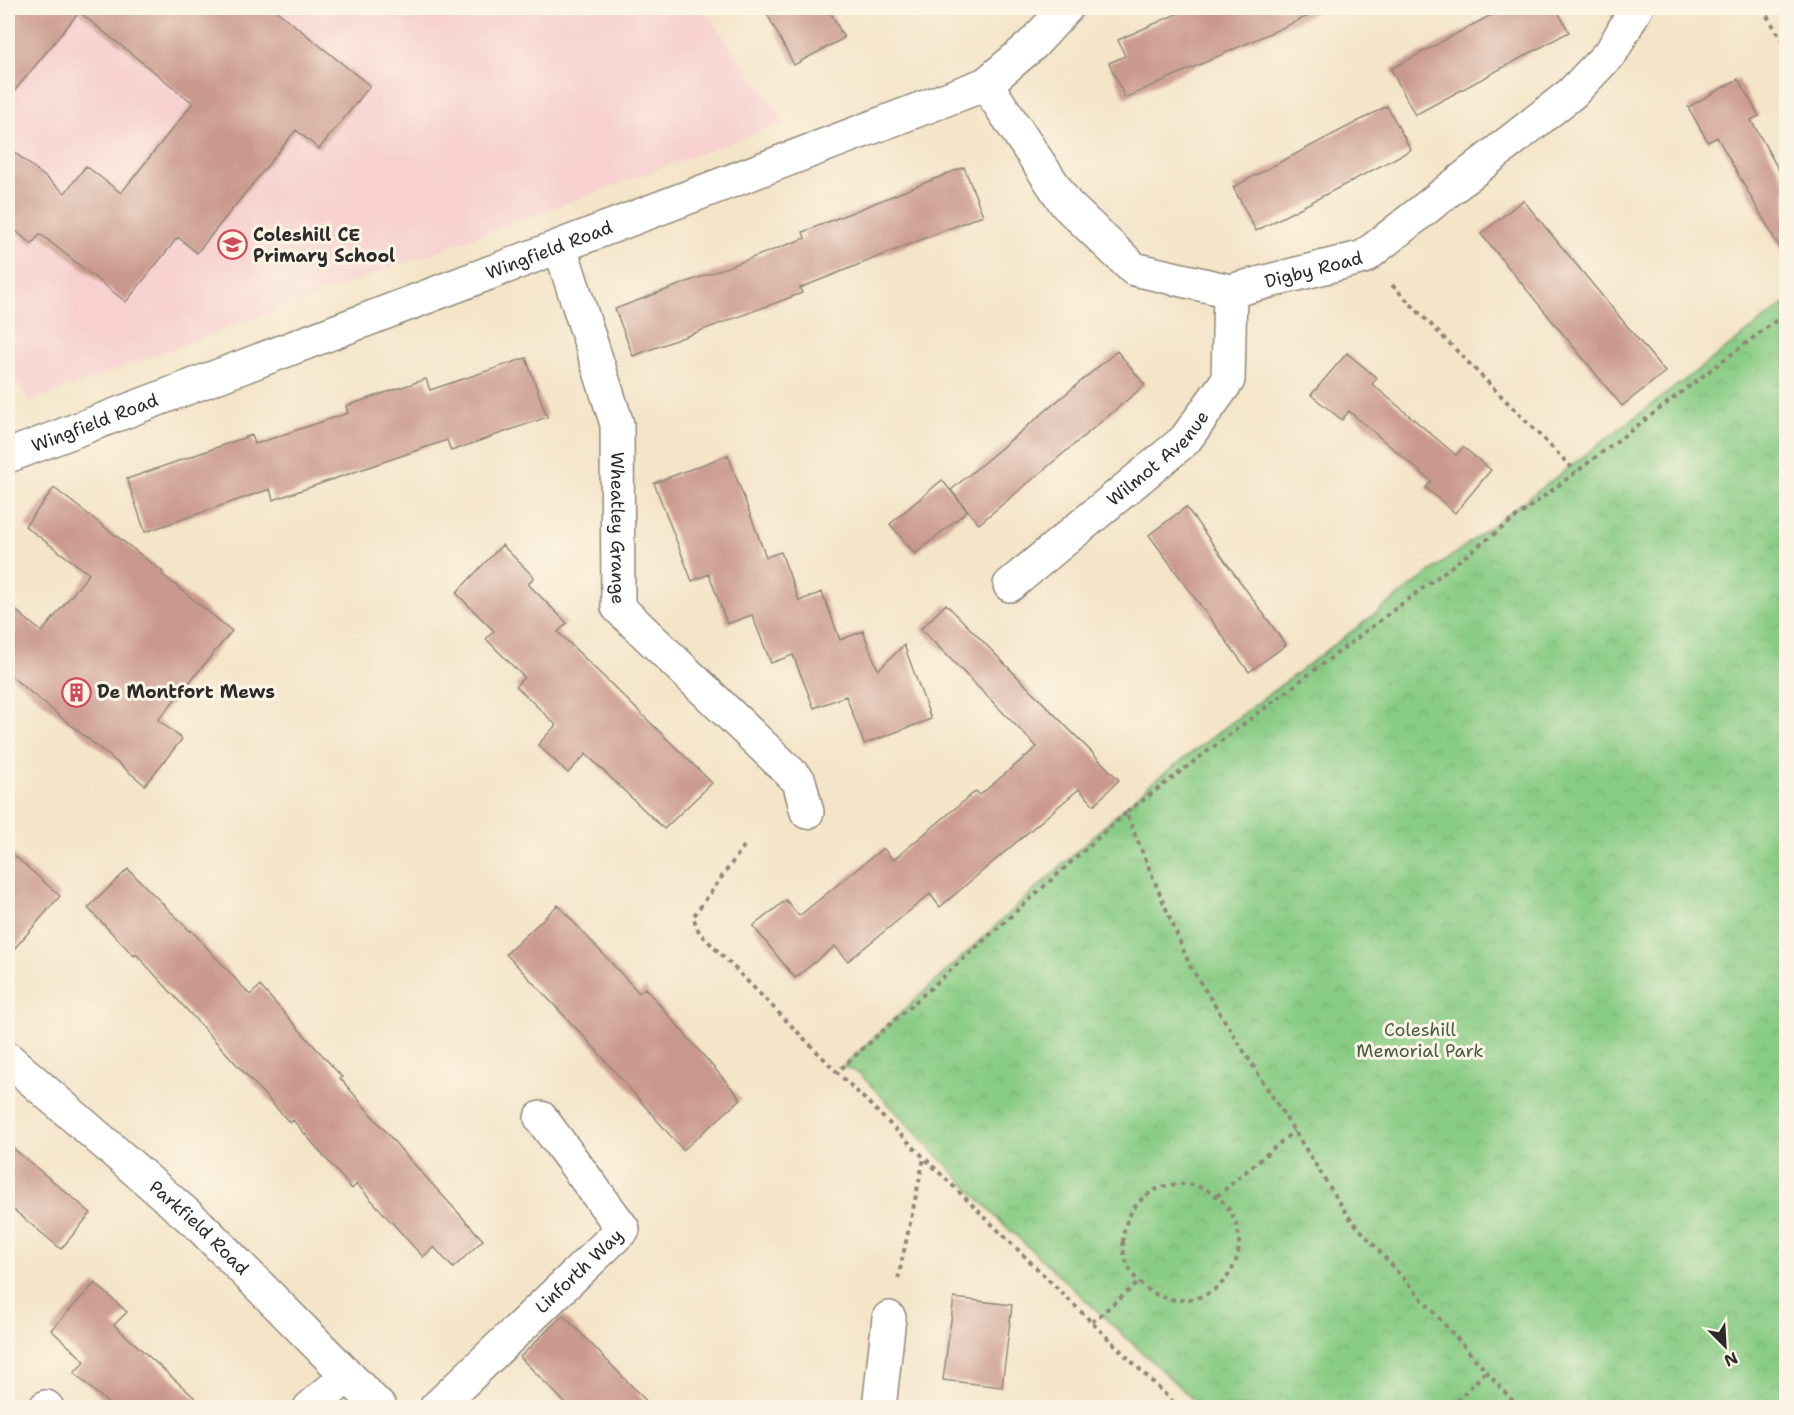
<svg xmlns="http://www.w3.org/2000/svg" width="1794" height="1415" viewBox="0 0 1794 1415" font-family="'Shantell Sans',sans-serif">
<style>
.built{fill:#f7d0cf}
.park{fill:url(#park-crowns);stroke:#5a7c58;stroke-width:1.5}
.building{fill:#ca998d}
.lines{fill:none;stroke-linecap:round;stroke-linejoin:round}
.minor-casing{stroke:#90887a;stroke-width:36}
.path{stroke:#90887a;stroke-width:4;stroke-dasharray:4.5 4.5;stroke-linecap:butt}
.minor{stroke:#fff;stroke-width:33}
.labels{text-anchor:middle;stroke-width:6;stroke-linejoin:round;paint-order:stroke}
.poi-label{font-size:18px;font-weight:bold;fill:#2b2b2b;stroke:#fcf5e5;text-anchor:start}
.street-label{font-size:18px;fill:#2b2b2b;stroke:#fcf5e5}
.park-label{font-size:18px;fill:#475b46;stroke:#fcf5e5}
</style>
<defs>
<pattern id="park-crowns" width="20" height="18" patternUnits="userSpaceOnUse" patternTransform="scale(1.5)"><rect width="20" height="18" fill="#89cc85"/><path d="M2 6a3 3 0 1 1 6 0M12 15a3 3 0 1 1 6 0" fill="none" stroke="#76af73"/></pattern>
</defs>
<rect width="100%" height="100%" fill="#fcf5e5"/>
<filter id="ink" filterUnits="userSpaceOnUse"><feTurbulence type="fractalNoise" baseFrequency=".0167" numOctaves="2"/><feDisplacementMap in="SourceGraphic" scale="12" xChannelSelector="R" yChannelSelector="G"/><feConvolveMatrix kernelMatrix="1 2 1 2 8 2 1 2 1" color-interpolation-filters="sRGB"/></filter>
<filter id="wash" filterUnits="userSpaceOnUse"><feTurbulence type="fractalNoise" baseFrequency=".008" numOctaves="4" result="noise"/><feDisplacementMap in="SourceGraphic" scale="24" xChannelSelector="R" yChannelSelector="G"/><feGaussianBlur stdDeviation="1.35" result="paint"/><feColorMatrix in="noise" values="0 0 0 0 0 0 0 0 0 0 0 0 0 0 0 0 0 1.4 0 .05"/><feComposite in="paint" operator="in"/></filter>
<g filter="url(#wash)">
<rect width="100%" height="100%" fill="#f4e4c8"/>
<path class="built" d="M 8,8 L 702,8 L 786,122 L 29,402 L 8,367 Z"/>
<path class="park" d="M 1786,303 L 1786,1407 L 1201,1407 L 997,1218 L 860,1074 L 843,1066 L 1149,785 Z"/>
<g id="blocks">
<path class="building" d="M 8,8 L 273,8 L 370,86 L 319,149 L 296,130 L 197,253 L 178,237 L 126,302 L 40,234 L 32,244 L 8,225 L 8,147 L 65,193 L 86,166 L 121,193 L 193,103 L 79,12 L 8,99 Z
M 764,8 L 828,8 L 844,38 L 794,65 Z
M 1190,8 L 1326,8 L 1125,98 L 1109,63 L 1125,56 L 1118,40 Z
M 1504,8 L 1556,8 L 1569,32 L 1415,115 L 1391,69 Z
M 1738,79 L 1759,116 L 1751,120 L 1786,183 L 1786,259 L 1717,137 L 1708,142 L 1688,107 Z
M 1387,106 L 1411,150 L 1256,231 L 1233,187 Z
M 964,167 L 983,215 L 800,288 L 802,293 L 633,356 L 615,309 L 805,238 L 803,232 Z
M 1523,200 L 1665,372 L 1622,406 L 1481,234 Z
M 1117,351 L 1145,385 L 979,524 L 951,490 Z
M 1347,353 L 1377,378 L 1372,384 L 1456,455 L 1463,447 L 1491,470 L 1455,513 L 1426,488 L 1431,481 L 1349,411 L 1342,420 L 1311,395 Z
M 526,358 L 547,417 L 451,451 L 447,440 L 273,500 L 270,489 L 145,532 L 127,479 L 252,435 L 255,444 L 348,413 L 346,406 L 426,379 L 430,390 Z
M 728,455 L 766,557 L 781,552 L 799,601 L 822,592 L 840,640 L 863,631 L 878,670 L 904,645 L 931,719 L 864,744 L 846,696 L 814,708 L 793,655 L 771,663 L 752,615 L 727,624 L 709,574 L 692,581 L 654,483 Z
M 942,480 L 967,511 L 915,554 L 890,524 Z
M 54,488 L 163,572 L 162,574 L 232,631 L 158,720 L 182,739 L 145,785 L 8,674 L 8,604 L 42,632 L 89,574 L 25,526 Z
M 1186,507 L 1286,645 L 1249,672 L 1149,535 Z
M 502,545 L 534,577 L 528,584 L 567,623 L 558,632 L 712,783 L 664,829 L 586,754 L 568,773 L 538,745 L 556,725 L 516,686 L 524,677 L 486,639 L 494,631 L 456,593 Z
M 946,604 L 1119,780 L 1094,805 L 1079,789 L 940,907 L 930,894 L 848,961 L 835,946 L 795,978 L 753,926 L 786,900 L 799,916 L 883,848 L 893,860 L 976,791 L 980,795 L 1037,747 L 921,629 Z
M 8,850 L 60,896 L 8,956 Z
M 128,869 L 190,931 L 191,930 L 250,995 L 260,986 L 342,1077 L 340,1078 L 403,1152 L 483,1240 L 453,1268 L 434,1247 L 423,1257 L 357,1184 L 352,1189 L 293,1120 L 290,1123 L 136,954 L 134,956 L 88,908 Z
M 558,905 L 639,993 L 645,988 L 741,1099 L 683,1150 L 590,1043 L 506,954 Z
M 8,1144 L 91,1213 L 61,1249 L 8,1205 Z
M 95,1283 L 127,1312 L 114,1325 L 205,1407 L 112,1407 L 74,1373 L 85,1361 L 51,1330 Z
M 954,1298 L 1012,1305 L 1002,1387 L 943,1380 Z
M 563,1315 L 652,1407 L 569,1407 L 520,1357 Z"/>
</g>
</g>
<g filter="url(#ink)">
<use href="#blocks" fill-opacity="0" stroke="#90887a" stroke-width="1.5"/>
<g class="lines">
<defs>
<g id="minor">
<path id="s1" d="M 986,84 L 1066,204 L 1134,269 L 1230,291 L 1364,257 L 1572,93 L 1612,51 L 1636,8"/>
<path id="s2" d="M 560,247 L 617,424 L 618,607 L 799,781 L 807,812"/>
<path id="s3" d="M 8,456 L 986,84 L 1033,44 L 1066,8"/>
<path id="s4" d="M 1010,585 L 1185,440 L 1228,380 L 1230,291"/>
<path id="s5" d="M 8,1059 L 200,1226 L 380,1408"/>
<path d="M 46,1407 L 47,1408"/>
<path d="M 310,1408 L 347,1376"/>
<path id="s6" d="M 436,1408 L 623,1229 L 541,1118"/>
<path d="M 879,1408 L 889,1318"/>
</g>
</defs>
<use href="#minor" class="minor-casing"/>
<path class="path" d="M 1762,8 L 1786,46
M 1392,285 L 1576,472
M 1126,813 L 837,1072 L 1179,1408
M 744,846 L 693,917 L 699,932 L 837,1072
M1123 1242a58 58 0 1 1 116 0a58 58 0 1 1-116 0Z
M 1217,1196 L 1294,1131
M 898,1279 L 924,1158
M 1092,1322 L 1140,1281
M 1451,1408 L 1486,1371
M 1519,1408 L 1348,1216 L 1190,966 L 1126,813 L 1786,313"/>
<use href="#minor" class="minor"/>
</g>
</g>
<defs>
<symbol id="school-ring" viewBox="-11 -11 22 22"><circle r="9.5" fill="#fcf5e5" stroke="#d1495b" stroke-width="1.5"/><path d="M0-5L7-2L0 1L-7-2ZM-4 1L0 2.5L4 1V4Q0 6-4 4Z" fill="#d1495b"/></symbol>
<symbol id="building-ring" viewBox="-11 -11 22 22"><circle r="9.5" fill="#fcf5e5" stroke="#d1495b" stroke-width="1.5"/><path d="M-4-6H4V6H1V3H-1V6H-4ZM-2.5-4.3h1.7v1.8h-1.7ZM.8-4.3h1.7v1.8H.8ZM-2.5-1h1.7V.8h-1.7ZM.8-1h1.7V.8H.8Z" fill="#d1495b"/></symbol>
</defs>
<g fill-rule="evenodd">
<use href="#school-ring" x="216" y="228" width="33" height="33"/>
<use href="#building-ring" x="60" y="676" width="33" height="33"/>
</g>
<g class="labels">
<g class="poi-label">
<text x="253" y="241">Coleshill CE<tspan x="253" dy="21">Primary School</tspan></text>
<text x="97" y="698">De Montfort Mews</text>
</g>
<g class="street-label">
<text dy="6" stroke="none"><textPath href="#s3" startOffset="579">Wingfield Road</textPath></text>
<text dy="6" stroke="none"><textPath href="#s1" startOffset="423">Digby Road</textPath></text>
<text dy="6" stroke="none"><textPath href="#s3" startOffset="93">Wingfield Road</textPath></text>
<text dy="6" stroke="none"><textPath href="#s4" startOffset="195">Wilmot Avenue</textPath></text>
<text dy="6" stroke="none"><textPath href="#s2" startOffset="290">Wheatley Grange</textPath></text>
<text dy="6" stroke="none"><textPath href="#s5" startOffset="255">Parkfield Road</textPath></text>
<text dy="6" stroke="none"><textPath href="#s6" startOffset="198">Linforth Way</textPath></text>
</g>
<g class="park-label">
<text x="1420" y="1036">Coleshill<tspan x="1420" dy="21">Memorial Park</tspan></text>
</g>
</g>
<rect width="1794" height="1415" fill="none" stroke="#fcf5e5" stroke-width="30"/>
<g transform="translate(1725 1346) rotate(156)" stroke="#fcf5e5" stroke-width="4.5" paint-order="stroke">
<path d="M0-4.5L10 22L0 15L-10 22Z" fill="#2b2b2b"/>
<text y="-9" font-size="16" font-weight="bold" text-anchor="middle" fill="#2b2b2b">N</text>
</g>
</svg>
